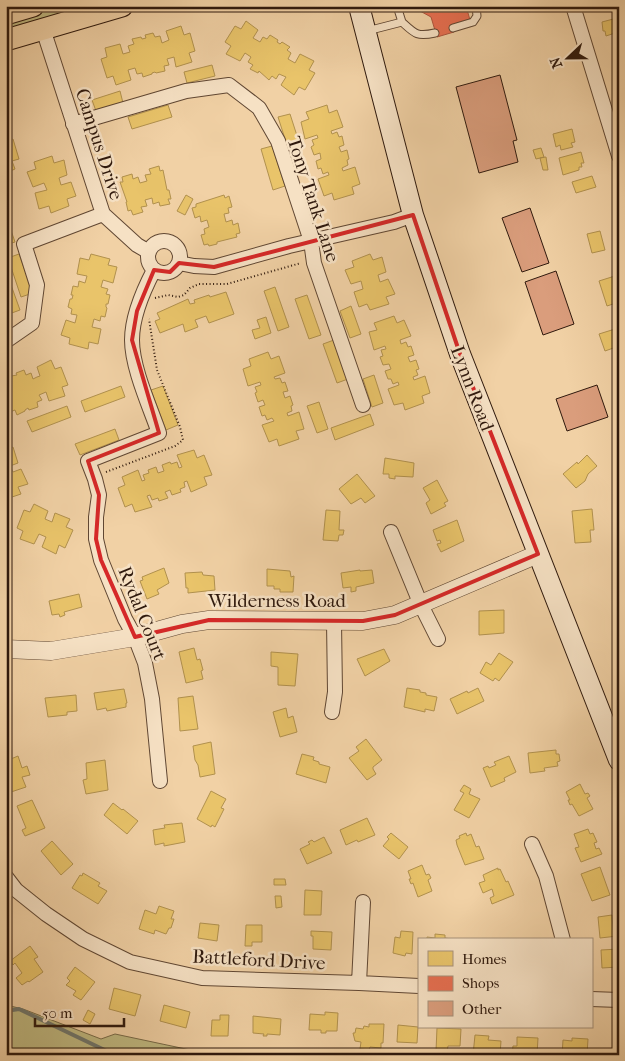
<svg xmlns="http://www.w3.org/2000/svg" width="625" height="1061" viewBox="0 0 625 1061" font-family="'IM FELL French Canon',serif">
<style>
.green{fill:#c0ba82;stroke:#786a48}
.homes{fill:#e9c46a;stroke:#b1914e}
.shops{fill:#e76f51;stroke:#b0553d}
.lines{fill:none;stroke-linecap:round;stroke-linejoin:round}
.stream{stroke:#70776d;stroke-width:4}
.building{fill:#da9d7c;stroke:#2f190d}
.service-casing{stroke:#604733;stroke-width:9}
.minor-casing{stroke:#604733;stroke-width:16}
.tertiary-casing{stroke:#604733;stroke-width:19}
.secondary-casing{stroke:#2f190d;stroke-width:22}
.primary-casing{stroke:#2f190d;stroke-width:23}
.path{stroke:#2f190d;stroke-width:2;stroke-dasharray:1 2.5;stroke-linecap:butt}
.service{stroke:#f6e1c4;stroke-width:7}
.minor{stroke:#f6e1c4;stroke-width:14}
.tertiary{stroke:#f6e1c4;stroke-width:18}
.secondary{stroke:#f6e1c4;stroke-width:20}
.primary{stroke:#f1d1a5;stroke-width:21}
.marked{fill:none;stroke:#d62828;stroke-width:4;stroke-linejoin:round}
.labels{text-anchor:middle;stroke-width:5;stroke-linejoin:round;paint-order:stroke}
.street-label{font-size:19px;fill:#2f190d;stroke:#f6e1c4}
</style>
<rect width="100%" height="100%" fill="#f1d1a5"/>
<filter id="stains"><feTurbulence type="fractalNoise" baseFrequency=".004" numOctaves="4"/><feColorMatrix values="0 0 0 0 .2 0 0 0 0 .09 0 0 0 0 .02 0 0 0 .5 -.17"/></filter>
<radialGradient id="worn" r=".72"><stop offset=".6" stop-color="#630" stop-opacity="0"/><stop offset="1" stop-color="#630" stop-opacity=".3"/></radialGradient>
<path class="green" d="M 55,6 L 87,6 L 6,33 L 6,20 Z
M 6,1005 L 23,1009 L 101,1039 L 115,1034 L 214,1055 L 6,1055 Z"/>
<path class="homes" d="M 617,18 L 619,25 L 616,26 L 618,32 L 606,36 L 605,31 L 603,31 L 602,22 Z
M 246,21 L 258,30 L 253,38 L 260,42 L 263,37 L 267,39 L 270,35 L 278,40 L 277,42 L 280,44 L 282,42 L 290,47 L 287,50 L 291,53 L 288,59 L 295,63 L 300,54 L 314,61 L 309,70 L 315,73 L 305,90 L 299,87 L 294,95 L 281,85 L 286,77 L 279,74 L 276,79 L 272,76 L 269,80 L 259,71 L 258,73 L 250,69 L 253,65 L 248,62 L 251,57 L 245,53 L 240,61 L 226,54 L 231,46 L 225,42 L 235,26 L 241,29 Z
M 181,26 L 184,35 L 190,33 L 195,51 L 189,53 L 192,62 L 176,67 L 174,57 L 167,59 L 169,65 L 164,66 L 165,71 L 156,73 L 155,72 L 152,73 L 152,74 L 143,77 L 142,73 L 137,74 L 135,68 L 128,70 L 131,80 L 116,85 L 113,76 L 107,78 L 101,59 L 107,57 L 105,48 L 120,44 L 123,54 L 130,52 L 128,46 L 134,44 L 132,39 L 141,37 L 142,39 L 146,38 L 145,35 L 153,33 L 155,37 L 160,36 L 162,43 L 169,40 L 166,31 Z
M 212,65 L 215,76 L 187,83 L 184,72 Z
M 120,91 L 123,103 L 96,111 L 92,100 Z
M 168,105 L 172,117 L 132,129 L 128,117 Z
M 327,105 L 329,113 L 337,110 L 343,127 L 331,131 L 332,134 L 337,132 L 339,137 L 342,136 L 344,145 L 339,147 L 341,152 L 347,150 L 349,159 L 347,160 L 348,165 L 342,168 L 343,171 L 355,167 L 360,184 L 352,187 L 354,194 L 334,200 L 332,193 L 324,196 L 318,179 L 329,175 L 328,172 L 323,174 L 321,168 L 318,169 L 316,161 L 321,159 L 320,153 L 314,155 L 311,147 L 314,145 L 312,140 L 318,138 L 317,135 L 305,139 L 301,122 L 309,119 L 306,112 Z
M 290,114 L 299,142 L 287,145 L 278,117 Z
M 572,129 L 575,142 L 571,143 L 573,147 L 561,150 L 560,145 L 556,147 L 553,134 Z
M 13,139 L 19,159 L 12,161 L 15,169 L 6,173 L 6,141 Z
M 272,146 L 285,186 L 273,190 L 261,149 Z
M 541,148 L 544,157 L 536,159 L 533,150 Z
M 581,152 L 584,163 L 581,163 L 582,167 L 579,167 L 579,170 L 563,175 L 559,158 Z
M 52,156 L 54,163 L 64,160 L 67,175 L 59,178 L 61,185 L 71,182 L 76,196 L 67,199 L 69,206 L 51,213 L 49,206 L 39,209 L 35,193 L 47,190 L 44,183 L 33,187 L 27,172 L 36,169 L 34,162 Z
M 546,157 L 548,170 L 543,170 L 540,158 Z
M 159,166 L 160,171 L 163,170 L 167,190 L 169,190 L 171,199 L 168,199 L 170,204 L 160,206 L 159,202 L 153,204 L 152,198 L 145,200 L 147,206 L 141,207 L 143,212 L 133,215 L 131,210 L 128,211 L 126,202 L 127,202 L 120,182 L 123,182 L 122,177 L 132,174 L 133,179 L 138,177 L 140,183 L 147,181 L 145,175 L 151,174 L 149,169 Z
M 592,176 L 596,187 L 576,193 L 572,182 Z
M 186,195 L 193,199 L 185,215 L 177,211 Z
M 224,195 L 225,198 L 229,196 L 232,207 L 228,208 L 229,213 L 224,214 L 226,222 L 232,220 L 233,225 L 238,223 L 240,233 L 236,234 L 237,237 L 217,242 L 217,244 L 209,246 L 208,244 L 204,245 L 201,235 L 205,234 L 204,229 L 209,227 L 207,220 L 201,222 L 200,216 L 195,218 L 192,208 L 196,207 L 196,204 Z
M 6,216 L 15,242 L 6,245 Z
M 600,231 L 605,250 L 592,253 L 587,234 Z
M 19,254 L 33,293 L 21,297 L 8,258 Z
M 91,254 L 110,259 L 108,265 L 117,267 L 113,283 L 103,280 L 101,287 L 108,289 L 106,294 L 110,295 L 108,304 L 106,304 L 106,307 L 107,308 L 105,317 L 101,316 L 100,321 L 94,319 L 92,327 L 101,329 L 98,344 L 89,342 L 88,349 L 69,344 L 70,338 L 61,335 L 66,320 L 75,323 L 77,315 L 71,314 L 72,309 L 68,307 L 70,299 L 72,299 L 73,295 L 71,295 L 73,286 L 78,287 L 79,281 L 85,283 L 87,276 L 77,274 L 80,258 L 89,260 Z
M 370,254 L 373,260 L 382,257 L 386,272 L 378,275 L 380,282 L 388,279 L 395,294 L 386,297 L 389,304 L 370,310 L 367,304 L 359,307 L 354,292 L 363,289 L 361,281 L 351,284 L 345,270 L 354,267 L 352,261 Z
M 6,271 L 20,310 L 9,314 L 6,307 Z
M 618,275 L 619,302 L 607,306 L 599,281 Z
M 275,287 L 289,327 L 278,331 L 264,291 Z
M 226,292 L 234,314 L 209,323 L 206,316 L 195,320 L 198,327 L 185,332 L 183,324 L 160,333 L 155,321 L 160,319 L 157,313 L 188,299 L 190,304 L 195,303 L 194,300 L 209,295 L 210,297 Z
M 307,295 L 321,335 L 309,339 L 295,299 Z
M 351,306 L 361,334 L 350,338 L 340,311 Z
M 394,316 L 397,323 L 404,320 L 411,336 L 400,340 L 401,344 L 406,342 L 408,347 L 411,346 L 414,355 L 408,357 L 410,362 L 416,360 L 419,369 L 416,370 L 418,375 L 413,377 L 414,380 L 425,376 L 430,393 L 422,396 L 424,403 L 405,410 L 403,403 L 394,405 L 388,389 L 399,385 L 398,382 L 393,384 L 391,379 L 388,379 L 385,371 L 391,369 L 389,364 L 383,365 L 380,357 L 383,356 L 381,350 L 386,349 L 385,346 L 374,350 L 369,332 L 377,330 L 374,323 Z
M 266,317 L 271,333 L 255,339 L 252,330 L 260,328 L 257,320 Z
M 615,329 L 619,340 L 619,346 L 605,351 L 599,334 Z
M 334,340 L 348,379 L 337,383 L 323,344 Z
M 268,352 L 271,359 L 279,356 L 285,373 L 274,377 L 275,379 L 280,378 L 282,383 L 285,382 L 288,391 L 283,392 L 285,398 L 290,396 L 293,405 L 291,406 L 292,411 L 287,413 L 288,416 L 299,412 L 304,429 L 296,431 L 299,439 L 279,446 L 277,439 L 269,442 L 262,425 L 274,421 L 272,418 L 267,420 L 265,415 L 262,416 L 259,407 L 265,405 L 263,400 L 258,402 L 255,393 L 257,392 L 255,387 L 261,385 L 260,382 L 248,386 L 243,369 L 251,366 L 249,359 Z
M 51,360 L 55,369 L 61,367 L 68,385 L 62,387 L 65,396 L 49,401 L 46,392 L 39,395 L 42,400 L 37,402 L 38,407 L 29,410 L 28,408 L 25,410 L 25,411 L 17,415 L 15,410 L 10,412 L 8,407 L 6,408 L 6,377 L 17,375 L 16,373 L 24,370 L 26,375 L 31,373 L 33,379 L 37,377 L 40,376 L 37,367 Z
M 374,375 L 383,403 L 372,407 L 363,379 Z
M 121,386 L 125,397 L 85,412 L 81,401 Z
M 163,386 L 178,425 L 166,430 L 151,390 Z
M 319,402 L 328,429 L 317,433 L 307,406 Z
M 67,406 L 71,417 L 32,432 L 27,421 Z
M 370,414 L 374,425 L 335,440 L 331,428 Z
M 115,429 L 119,440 L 80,455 L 75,444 Z
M 13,447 L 18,463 L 10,466 L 13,472 L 21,469 L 28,484 L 18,487 L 21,494 L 6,499 L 6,450 Z
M 194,450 L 197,458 L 204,455 L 212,475 L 204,477 L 207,485 L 191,492 L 187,481 L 184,482 L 185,487 L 180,489 L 181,492 L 172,495 L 170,490 L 165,492 L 168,498 L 159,501 L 158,498 L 152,500 L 150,495 L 147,496 L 152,507 L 135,512 L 132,504 L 125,507 L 118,488 L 125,485 L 122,477 L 138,470 L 142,481 L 145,480 L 143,475 L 149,473 L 148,470 L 156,467 L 158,473 L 164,471 L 162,465 L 170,462 L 171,464 L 177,462 L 179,468 L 182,467 L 177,455 Z
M 587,455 L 597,466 L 588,474 L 585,481 L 576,488 L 563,474 L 577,462 L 578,464 Z
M 385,458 L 414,463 L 413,477 L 395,476 L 395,479 L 389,478 L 389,474 L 383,474 Z
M 357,474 L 375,496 L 365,503 L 361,498 L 351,504 L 339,489 Z
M 437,480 L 448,501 L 444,503 L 446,506 L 431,514 L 426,503 L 430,500 L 423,488 Z
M 34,504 L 48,511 L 45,519 L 52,522 L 55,513 L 70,519 L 66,527 L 73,530 L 65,548 L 59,545 L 56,554 L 42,547 L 46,537 L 39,534 L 34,544 L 20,539 L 23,531 L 17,528 L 24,510 L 30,512 Z
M 592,509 L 594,530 L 590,530 L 591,542 L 575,543 L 572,511 Z
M 326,510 L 340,511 L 339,530 L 344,530 L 343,535 L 339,535 L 338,541 L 323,540 Z
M 457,520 L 464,541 L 441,552 L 437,544 L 441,543 L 440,540 L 437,541 L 433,530 Z
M 164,568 L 169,583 L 157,590 L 159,594 L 147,599 L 140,581 L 143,580 L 142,577 Z
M 267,569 L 290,571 L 291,577 L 294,576 L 293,592 L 280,592 L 280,589 L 274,589 L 274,586 L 267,586 Z
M 360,570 L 360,571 L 372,570 L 374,583 L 356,587 L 356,591 L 351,592 L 351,587 L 343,588 L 341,573 Z
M 202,572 L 203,575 L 214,576 L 215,590 L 188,593 L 188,588 L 186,588 L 185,573 Z
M 79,594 L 82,607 L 64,612 L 65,615 L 60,617 L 59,614 L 52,615 L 49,601 Z
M 504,610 L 504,633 L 479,635 L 479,611 Z
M 194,648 L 197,660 L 200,659 L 203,670 L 201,671 L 203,679 L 186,683 L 179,652 Z
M 384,649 L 390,661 L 365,676 L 357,659 Z
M 271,652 L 298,654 L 295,686 L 278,685 L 278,667 L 271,666 Z
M 499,653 L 513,662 L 499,681 L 495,678 L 493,681 L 480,673 L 486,662 L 491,665 Z
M 407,688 L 420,690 L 420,692 L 426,693 L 426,695 L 437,697 L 434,711 L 425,709 L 425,712 L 404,707 Z
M 478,688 L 484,701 L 457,714 L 450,699 L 467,691 L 468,693 Z
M 124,689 L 127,703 L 126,703 L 126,707 L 107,711 L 106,708 L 97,710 L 94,693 Z
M 76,695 L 77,711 L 67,712 L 67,715 L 48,717 L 45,698 Z
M 193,696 L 198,729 L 180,731 L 178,698 Z
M 286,708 L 288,718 L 293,716 L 297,732 L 280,737 L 273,712 Z
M 366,739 L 382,760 L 373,767 L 373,769 L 376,774 L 367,780 L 349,758 L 359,751 L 356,747 Z
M 211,742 L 215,774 L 200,777 L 198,765 L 195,760 L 193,746 Z
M 556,750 L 556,754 L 559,754 L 560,761 L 557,762 L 558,766 L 544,768 L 545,771 L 530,773 L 528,753 Z
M 302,754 L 314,757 L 313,760 L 319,762 L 319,764 L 330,767 L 326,783 L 296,774 Z
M 18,756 L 22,768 L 27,766 L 30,775 L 22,777 L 26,787 L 8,793 L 6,788 L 6,761 Z
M 509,756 L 516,772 L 504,778 L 505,781 L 491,787 L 483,768 L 488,766 L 489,768 L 496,765 L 494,762 Z
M 105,760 L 108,790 L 86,794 L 83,780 L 87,779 L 86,763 Z
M 580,784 L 585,794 L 588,793 L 590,796 L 587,798 L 593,809 L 579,816 L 572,804 L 570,805 L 568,800 L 570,800 L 566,792 Z
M 464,785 L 471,789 L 469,794 L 480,799 L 469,818 L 454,810 L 464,793 L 460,791 Z
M 211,791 L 226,799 L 221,808 L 224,809 L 215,827 L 212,825 L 211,827 L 197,819 Z
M 32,800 L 45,828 L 25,836 L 22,830 L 26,828 L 17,806 Z
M 113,803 L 122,810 L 123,809 L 138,821 L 127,834 L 104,815 Z
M 367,818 L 375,835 L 358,842 L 357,840 L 346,845 L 340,830 Z
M 182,823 L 185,842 L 164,846 L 164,843 L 155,845 L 153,830 L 165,828 L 164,825 Z
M 588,829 L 590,834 L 593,833 L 597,842 L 594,843 L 596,849 L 599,848 L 602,854 L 581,862 L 575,848 L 579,847 L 574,834 Z
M 391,833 L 408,847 L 399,859 L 383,846 L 389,839 L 387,837 Z
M 466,833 L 467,836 L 471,834 L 476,847 L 479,846 L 484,859 L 465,865 L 457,845 L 456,840 L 460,838 L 459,836 Z
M 324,837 L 332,853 L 307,864 L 300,849 L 310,844 L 308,842 L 312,840 L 314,842 Z
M 52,841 L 73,864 L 61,875 L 41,851 Z
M 422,865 L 426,875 L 429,874 L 431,878 L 428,880 L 432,891 L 418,897 L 413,883 L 411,884 L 409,879 L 411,879 L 408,871 Z
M 600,867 L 610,895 L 592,901 L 581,874 Z
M 498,868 L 498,870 L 500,869 L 506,882 L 508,881 L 514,895 L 492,904 L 490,898 L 494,896 L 492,889 L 483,893 L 479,883 L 485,881 L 483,875 Z
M 83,873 L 100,883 L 98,886 L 107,891 L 98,904 L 72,888 L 80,875 L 82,876 Z
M 274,879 L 285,879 L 286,885 L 274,885 Z
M 305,890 L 322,891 L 321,915 L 304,915 Z
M 275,896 L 281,896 L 282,907 L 276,908 Z
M 159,906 L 174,911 L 171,919 L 174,919 L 171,928 L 169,928 L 166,934 L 155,930 L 154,934 L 139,929 L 145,910 L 156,914 Z
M 612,915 L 613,930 L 618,930 L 618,936 L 600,938 L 598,917 Z
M 200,923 L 219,925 L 217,941 L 198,938 Z
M 246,925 L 262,925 L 262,942 L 252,942 L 252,946 L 245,946 Z
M 311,931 L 332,932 L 331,950 L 313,949 L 313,936 L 311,936 Z
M 401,931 L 413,932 L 412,954 L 406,953 L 405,956 L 393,953 L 395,937 L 400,938 Z
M 435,934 L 445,935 L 445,938 L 458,940 L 427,940 L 427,937 L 435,938 Z
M 30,946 L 38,957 L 34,959 L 43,972 L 29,982 L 28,981 L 22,985 L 16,978 L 22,973 L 15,963 L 13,965 L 10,961 Z
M 619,949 L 618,967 L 602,968 L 601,950 Z
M 75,967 L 95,982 L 81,1000 L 73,995 L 76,991 L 66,985 L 70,981 L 67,978 Z
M 114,988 L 141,995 L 135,1016 L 109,1009 Z
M 164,1005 L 190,1012 L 186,1028 L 160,1021 Z
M 88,1010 L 95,1014 L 90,1024 L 83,1020 Z
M 325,1012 L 338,1013 L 337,1031 L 326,1031 L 326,1033 L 321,1033 L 321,1030 L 309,1030 L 310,1014 L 325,1015 Z
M 220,1015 L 229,1015 L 228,1036 L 211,1036 L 212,1020 L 220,1020 Z
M 253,1016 L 281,1019 L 280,1035 L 267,1034 L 267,1036 L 263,1036 L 264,1034 L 253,1033 Z
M 369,1024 L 384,1024 L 383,1043 L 381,1043 L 381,1048 L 370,1047 L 369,1050 L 360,1049 L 361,1042 L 355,1041 L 353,1033 L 355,1033 L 356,1028 L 363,1029 L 364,1026 L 369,1027 Z
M 398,1025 L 418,1027 L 417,1043 L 397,1042 Z
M 437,1028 L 461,1029 L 460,1046 L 448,1046 L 447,1052 L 436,1051 Z
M 475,1035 L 489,1036 L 488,1040 L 501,1041 L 500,1055 L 473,1055 Z
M 517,1037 L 538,1038 L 537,1055 L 512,1055 L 513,1046 L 517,1046 Z
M 572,1038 L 588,1039 L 587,1055 L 562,1055 L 563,1040 L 572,1041 Z"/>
<path class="shops" d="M 411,6 L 466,6 L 470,20 L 452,25 L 454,32 L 437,37 L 431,17 Z"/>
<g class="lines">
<path class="stream" d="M 6,1011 L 19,1009 L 115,1055"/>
</g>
<path class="building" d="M 500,75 L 517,140 L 513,141 L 518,162 L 479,173 L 456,87 Z
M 530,208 L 549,263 L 522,272 L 502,218 Z
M 556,271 L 574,324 L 543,335 L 525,282 Z
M 597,385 L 608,417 L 567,431 L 556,399 Z"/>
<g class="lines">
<defs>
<path id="service" d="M 402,22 C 415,34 417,37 435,33
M 453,28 L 473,22 L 477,16 L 476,6
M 367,31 L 402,22 L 397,6"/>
<path id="minor" d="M 573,6 L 619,156
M 43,29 L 103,214 L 137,245 L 149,252
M 73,124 L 186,91 L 229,85 L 259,108 L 278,141 L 311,241 L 314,263 L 363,405
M148 257a16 16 0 1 1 32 0a16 16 0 1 1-32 0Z
M 179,263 L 194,266 L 214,267 L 289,246 L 394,222 L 413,215
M 154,270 C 143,291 132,316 132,340 C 132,368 150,407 159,433 L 88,461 L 95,479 L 99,495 L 96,517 L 96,539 L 101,560 L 125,619 L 135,637 L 145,663 L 152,699 L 160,781
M 6,341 L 32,323 L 37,285 L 24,244 L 103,214
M 391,532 L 421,605 L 438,639
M 332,712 L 335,692 L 334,622
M 532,844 L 546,876 L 563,940
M 6,877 L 16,890 L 46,914 L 83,939 L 130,962 L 202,978 L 359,983 L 419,986
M 359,983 L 363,902
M 591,999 L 619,1000"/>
<path id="tertiary" d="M 6,649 L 51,651 L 135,637 L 182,624 L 209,620 L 363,621 L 395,615 L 538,554"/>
<path id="secondary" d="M 359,6 L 413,215 L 460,354 L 619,760"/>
<path id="primary" d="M 6,14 L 33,6
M 6,40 L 122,6"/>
</defs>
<use href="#service" class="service-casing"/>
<use href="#minor" class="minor-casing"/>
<use href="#tertiary" class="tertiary-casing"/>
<use href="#secondary" class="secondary-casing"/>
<use href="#primary" class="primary-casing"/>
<path class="path" d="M 155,298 L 168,295 L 178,297 L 184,295 L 190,288 L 199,284 L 227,284 L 301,263
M 106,472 L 175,446 L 183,440 L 180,427 L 157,370 L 149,319"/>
<use href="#service" class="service"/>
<use href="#minor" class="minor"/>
<use href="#tertiary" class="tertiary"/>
<use href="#secondary" class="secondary"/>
<use href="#primary" class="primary"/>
</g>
<path class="marked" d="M 413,215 L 460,354 L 538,554 L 395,615 L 363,621 L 209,620 L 135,637 L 101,560 L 96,539 L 99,495 L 88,461 L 159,433 L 132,340 L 137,311 L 154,270 L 170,272 L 179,263 L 214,267 Z"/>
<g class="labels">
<g class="street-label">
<text transform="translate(100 144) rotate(72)" y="7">Campus Drive</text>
<text transform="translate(314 199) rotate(72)" y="7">Tony Tank Lane</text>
<text transform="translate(473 388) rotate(69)" y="7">Lynn Road</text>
<text x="277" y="607">Wilderness Road</text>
<text transform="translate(143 613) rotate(68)" y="7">Rydal Court</text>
<text transform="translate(259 959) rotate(3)" y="7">Battleford Drive</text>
</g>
</g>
<rect width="625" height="1061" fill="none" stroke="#f1d1a5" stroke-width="25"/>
<rect x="8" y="8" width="610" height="1046" fill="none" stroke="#2f190d" stroke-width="2.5"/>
<rect x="12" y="12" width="600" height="1036" fill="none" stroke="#2f190d"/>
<rect x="418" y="938" width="175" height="90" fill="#f6e1c4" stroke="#a6917b"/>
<rect x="428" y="951" width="25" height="15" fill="#e9c46a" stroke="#a6917b"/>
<text x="462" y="964" font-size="15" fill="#2f190d">Homes</text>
<rect x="428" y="976" width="25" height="15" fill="#e76f51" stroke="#a6917b"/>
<text x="462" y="988" font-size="15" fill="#2f190d">Shops</text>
<rect x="428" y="1001" width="25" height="15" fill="#da9d7c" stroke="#a6917b"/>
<text x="462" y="1014" font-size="15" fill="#2f190d">Other</text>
<g transform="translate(568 58) rotate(248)" stroke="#f6e1c4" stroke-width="4" paint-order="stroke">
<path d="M0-4L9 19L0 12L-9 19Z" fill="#2f190d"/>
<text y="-8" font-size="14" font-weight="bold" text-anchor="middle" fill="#2f190d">N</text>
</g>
<path d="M35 1018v8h89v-8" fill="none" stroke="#2f190d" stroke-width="2.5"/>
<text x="42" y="1018" font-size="15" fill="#2f190d" stroke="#f6e1c4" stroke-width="4" paint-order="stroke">50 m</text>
<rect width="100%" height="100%" filter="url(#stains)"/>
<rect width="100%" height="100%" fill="url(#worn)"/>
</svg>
